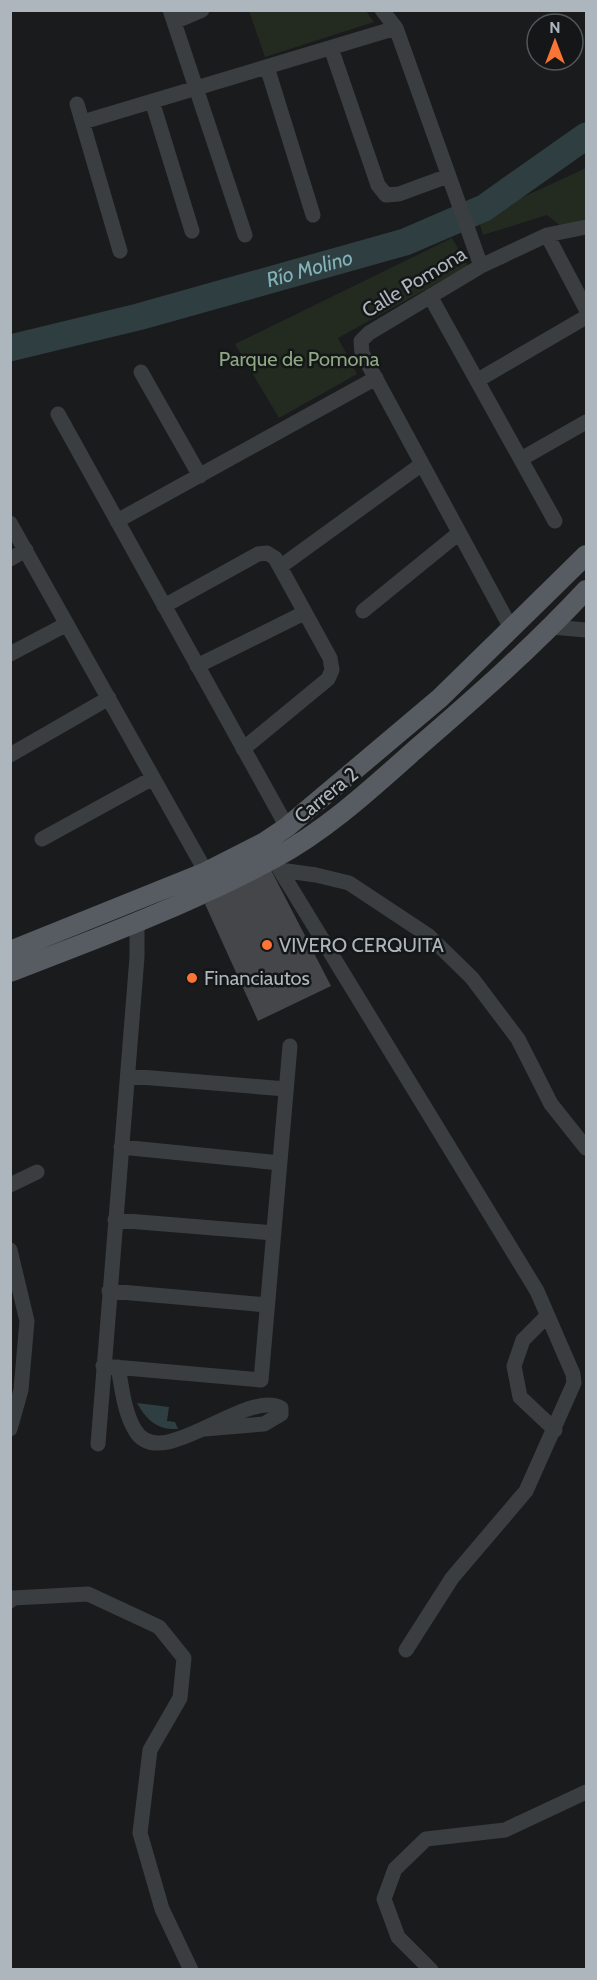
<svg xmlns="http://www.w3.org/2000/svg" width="597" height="1980" viewBox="0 0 597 1980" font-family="Cabin,sans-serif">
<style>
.green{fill:#232b21}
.water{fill:#2f3f41}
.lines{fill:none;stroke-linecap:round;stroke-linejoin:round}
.river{stroke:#2f3f41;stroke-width:27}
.building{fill:#444649}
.minor{stroke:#3b3e41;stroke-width:15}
.major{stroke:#565c61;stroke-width:20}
.poi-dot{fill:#fa7535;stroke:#151617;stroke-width:2}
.labels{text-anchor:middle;stroke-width:5;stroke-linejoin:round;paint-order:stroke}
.street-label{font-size:20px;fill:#acb6bc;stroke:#151617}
.park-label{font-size:20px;fill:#8da882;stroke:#151617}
.poi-label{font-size:20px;fill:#acb6bc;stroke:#151617;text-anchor:start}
.water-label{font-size:21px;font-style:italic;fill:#82b1b8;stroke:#151617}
</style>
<rect width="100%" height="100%" fill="#1a1b1c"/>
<path class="green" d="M 249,11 L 366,11 L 374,22 L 265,57 Z
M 586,168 L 586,219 L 562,227 L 547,215 L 483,235 L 478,218 Z
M 452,238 L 468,266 L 338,338 L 357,374 L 279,418 L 235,344 Z"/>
<path class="water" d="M 137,1403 L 169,1407 L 167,1421 L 175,1422 L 178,1429 C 158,1430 147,1421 137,1403 Z"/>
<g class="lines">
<path class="river" id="s1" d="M 10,348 L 138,317 L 405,242 L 484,208 L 586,136"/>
</g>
<path class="building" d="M 270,868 L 331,986 L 258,1021 L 205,904 Z"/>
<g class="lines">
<path class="minor" d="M 170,10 L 245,235
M 382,10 L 396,28 L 481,266
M 174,22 L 202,10
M 331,48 L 378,185 L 386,195 L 399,194 L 448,176
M 267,67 L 313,215
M 152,101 L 192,231
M 77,104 L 120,251
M 83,122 L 396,28
M 547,235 L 586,309
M 430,296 L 555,521
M 141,372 L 200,476
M 478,380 L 586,317
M 58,414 L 287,827
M 521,459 L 586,422
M 117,521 L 376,378
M 10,523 L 206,872
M 10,559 L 26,550
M 280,567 L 422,464
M 164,606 L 258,554 L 267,553 L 275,558 L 280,567 L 330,658 L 332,670 L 328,679 L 243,749
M 363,611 L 459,533
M 552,627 L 586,630
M 512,630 L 362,353 L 361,341 L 369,333 L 481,266 L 547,235 L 586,227
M 10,654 L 67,624
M 197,666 L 304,613
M 10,755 L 109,698
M 42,839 L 153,778
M 278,866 L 280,870 L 316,875 L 349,883 L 429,936 L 472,978 L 518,1039 L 551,1104 L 586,1148
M 280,870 L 537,1291 L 573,1374 L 574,1383 L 526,1491 L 452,1578 L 406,1650
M 128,1076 L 286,1089
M 121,1147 L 280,1163
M 10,1185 L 37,1172
M 115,1220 L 274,1233
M 10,1250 L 27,1321 L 21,1390 L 10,1429
M 109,1291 L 267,1305
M 547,1316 L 523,1340 L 514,1366 L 520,1397 L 555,1430
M 103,1366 L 261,1380 L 290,1046
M 118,1367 C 122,1388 124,1412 135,1430 C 160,1475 246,1388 281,1408 L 281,1414 L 264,1424 L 204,1429
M 98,1444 L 137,957 L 137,923
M 10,1601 L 13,1598 L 88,1594 L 159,1627 L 184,1658 L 180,1698 L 150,1750 L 140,1833 L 162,1909 L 191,1970
M 431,1970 L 398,1937 L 384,1899 L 395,1869 L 426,1839 L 505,1830 L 586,1792"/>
<path class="major" d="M 10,951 L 206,872 L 263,843 L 287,827 L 440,698 L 586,555
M 10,972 C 99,938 189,904 273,859 C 327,830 372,788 417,748 C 476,697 533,647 586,590"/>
</g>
<g class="poi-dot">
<circle cx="267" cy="945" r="6"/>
<circle cx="192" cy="978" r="6"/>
</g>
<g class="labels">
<g class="street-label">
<text transform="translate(414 282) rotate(-31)" y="7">Calle Pomona</text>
<text transform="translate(326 795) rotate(-39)" y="7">Carrera 2</text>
</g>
<g class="park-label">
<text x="299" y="366">Parque de Pomona</text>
</g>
<g class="poi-label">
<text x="279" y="952">VIVERO CERQUITA</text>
<text x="204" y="985">Financiautos</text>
</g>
<g class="water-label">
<text dy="7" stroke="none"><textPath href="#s1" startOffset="310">Río Molino</textPath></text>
</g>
</g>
<rect width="597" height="1980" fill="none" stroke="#acb6bc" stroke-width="24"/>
<g transform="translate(555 42)"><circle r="28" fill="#151617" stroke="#515659" stroke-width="1.5"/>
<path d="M0-4.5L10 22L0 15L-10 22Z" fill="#fa7535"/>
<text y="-9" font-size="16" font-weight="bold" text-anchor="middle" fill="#acb6bc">N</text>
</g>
</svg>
